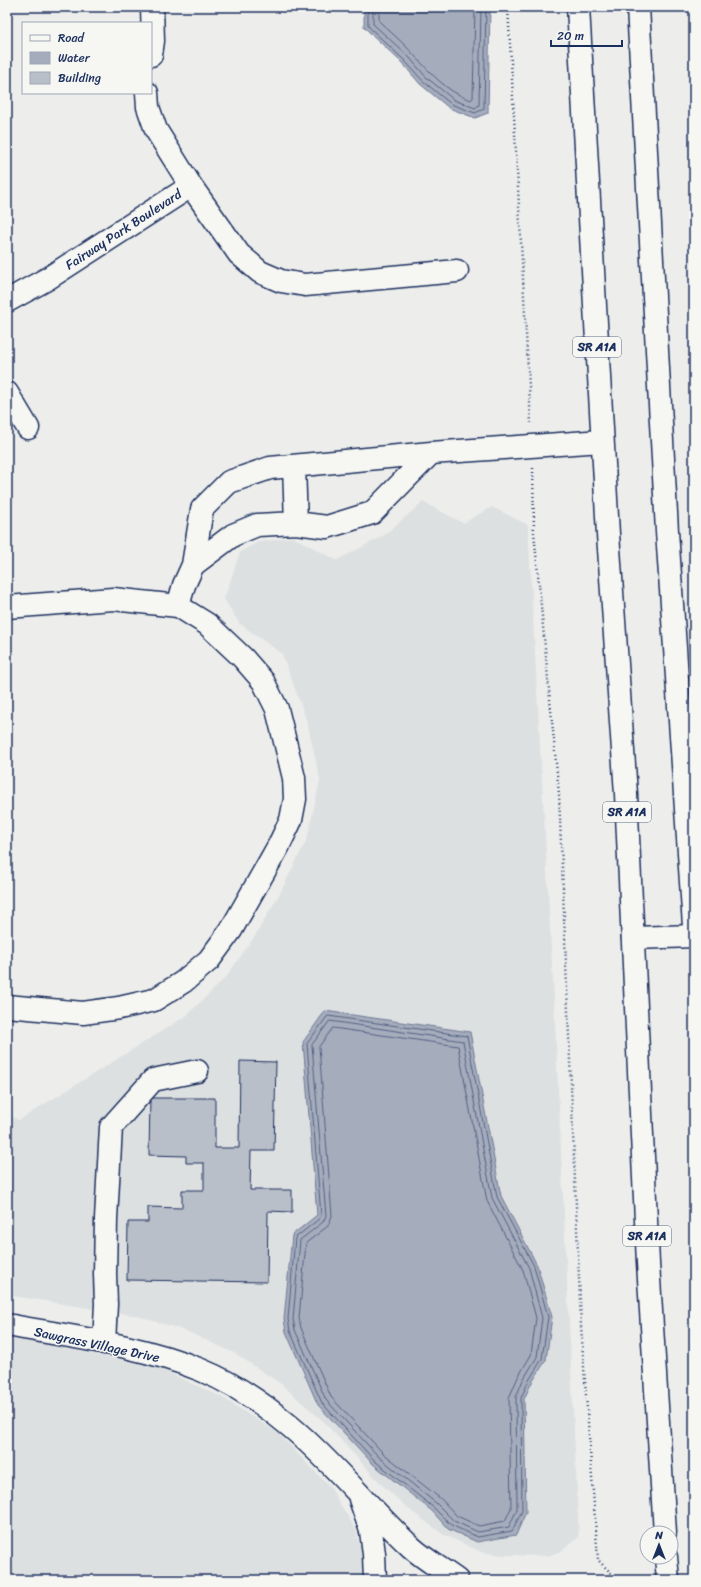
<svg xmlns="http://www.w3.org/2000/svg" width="701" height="1587" viewBox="0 0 701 1587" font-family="Sriracha,sans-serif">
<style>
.built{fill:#dde0e1}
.water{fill:#a5acbc;stroke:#6e7a96}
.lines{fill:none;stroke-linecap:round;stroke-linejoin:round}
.shore{stroke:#526184;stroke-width:1}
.building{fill:#b9bfc8;stroke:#1b2f5e}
.minor-casing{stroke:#1b2f5e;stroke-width:25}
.major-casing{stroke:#1b2f5e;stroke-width:25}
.path{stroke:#1b2f5e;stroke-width:2.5;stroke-dasharray:1 3;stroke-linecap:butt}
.minor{stroke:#f6f6f2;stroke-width:22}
.major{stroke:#f6f6f2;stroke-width:22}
.labels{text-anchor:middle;stroke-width:3;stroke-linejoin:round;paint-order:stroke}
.shield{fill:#f6f6f2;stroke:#5d6b8a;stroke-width:1}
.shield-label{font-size:12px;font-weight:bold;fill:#1b2f5e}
.street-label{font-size:13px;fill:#1b2f5e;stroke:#f6f6f2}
</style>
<rect width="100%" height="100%" fill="#edeeec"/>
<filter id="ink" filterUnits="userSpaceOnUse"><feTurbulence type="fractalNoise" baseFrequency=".025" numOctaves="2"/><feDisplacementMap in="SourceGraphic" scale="8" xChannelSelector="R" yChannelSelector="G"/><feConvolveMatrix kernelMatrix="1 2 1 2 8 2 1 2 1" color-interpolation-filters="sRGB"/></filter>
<g filter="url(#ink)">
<path class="built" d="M 423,502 L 463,523 L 492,507 L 528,525 L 554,998 L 579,1537 L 562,1551 L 548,1556 L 502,1555 L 481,1552 L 444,1535 L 411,1511 L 382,1485 L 324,1422 L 281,1384 L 236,1354 L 186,1331 L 137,1316 L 7,1295 L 7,1115 L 19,1120 L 186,1016 L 226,977 L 255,936 L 280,893 L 307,839 L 320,780 L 307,722 L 282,654 L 239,623 L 224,599 L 240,552 L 258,542 L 293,537 L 337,560 L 383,536 Z
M 7,1336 L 156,1367 L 220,1396 L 278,1433 L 330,1487 L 356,1530 L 368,1580 L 7,1580 Z"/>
<path class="water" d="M 364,7 L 490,7 L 488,113 L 475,118 L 449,108 L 420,84 L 402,63 L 364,27 Z
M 325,1011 L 470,1032 L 501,1196 L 537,1265 L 552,1317 L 546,1360 L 531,1384 L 524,1399 L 526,1512 L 516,1535 L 477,1542 L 448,1529 L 432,1511 L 373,1464 L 318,1405 L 286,1332 L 284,1319 L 292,1235 L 317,1215 L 303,1042 Z"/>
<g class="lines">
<path class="shore" d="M 368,7 L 368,26 L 405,61 L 423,81 L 451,104 L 475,113 L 484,109 L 486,7
M 373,7 L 373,24 L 409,57 L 426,77 L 454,100 L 475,108 L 479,105 L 481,7
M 379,7 L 379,21 C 390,32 403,42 413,54 C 430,72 446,92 471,100 L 473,98 L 475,7
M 328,1016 L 467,1036 L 497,1197 L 534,1266 L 548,1317 L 542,1359 L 528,1382 L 521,1398 L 522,1511 L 512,1531 L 478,1537 L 451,1525 L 434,1508 L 375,1461 L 322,1403 L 290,1331 L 288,1319 L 295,1238 L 319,1219 L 321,1215 L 307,1044 Z
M 330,1021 L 463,1041 L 492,1198 L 529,1268 L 542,1318 L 537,1357 L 523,1380 L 516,1397 L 517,1509 L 509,1527 L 478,1532 L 454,1521 L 437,1504 L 379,1457 L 326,1400 L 295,1330 L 293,1319 L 300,1240 L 323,1222 L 326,1216 L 312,1045 Z
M 333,1028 L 458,1046 L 487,1201 L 523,1270 L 536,1318 L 531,1355 L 518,1377 L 509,1398 L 511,1508 L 505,1521 L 479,1526 L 457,1516 L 441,1499 L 383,1453 L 331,1397 L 301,1328 L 299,1318 L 306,1243 L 328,1226 L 332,1216 L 319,1047 Z"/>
</g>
<path class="building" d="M 240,1061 L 276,1062 L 274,1151 L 251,1151 L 250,1190 L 292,1190 L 292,1212 L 268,1211 L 267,1282 L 127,1280 L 128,1222 L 148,1222 L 148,1207 L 182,1208 L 182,1190 L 204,1190 L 204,1163 L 186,1163 L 186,1156 L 149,1155 L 150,1098 L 215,1098 L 215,1148 L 239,1148 Z"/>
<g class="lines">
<defs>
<path id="minor" d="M 151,55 L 153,41 L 152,7
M 147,93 L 148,107 L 156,130 L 191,186 L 239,254 L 260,272 L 281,281 L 305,285 L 457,271
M 7,301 L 47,279 L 191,186
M 7,393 L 28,428
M 294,466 L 296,523
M 193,565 L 233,535 L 257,525 L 296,523 L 327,527 L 372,513 L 431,453
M 7,607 L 113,599 L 178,606 L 184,585 L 193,565 L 202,509 L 229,482 L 270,468 L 431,453 L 602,441
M 633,938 L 694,936
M 7,1006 L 83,1013 L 119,1008 L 154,1000 L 183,982 L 209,960 L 231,930 L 278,847 L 291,820 L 295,799 L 294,778 L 277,709 L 263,681 L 243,658 L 207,624 L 178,606
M 7,1325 C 72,1337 140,1345 201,1370 C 233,1383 265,1405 291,1427 C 334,1463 369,1508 411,1547 C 424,1559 442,1569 457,1580
M 104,1343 L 106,1304 L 105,1274 L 106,1219 L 111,1127 L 153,1080 L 197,1071
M 360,1499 L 371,1531 L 374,1554 L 375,1580"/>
<path id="major" d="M 578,7 L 608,534 L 626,794 L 648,1263 L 665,1533
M 638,7 L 667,531 L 694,926
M 666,1557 L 668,1580"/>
</defs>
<use href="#minor" class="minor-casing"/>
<use href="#major" class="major-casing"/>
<path class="path" d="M 508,7 L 531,423
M 533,468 L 534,532 L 559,794 L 581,1326 L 598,1560 L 615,1577 L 616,1580"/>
<use href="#minor" class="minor"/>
<use href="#major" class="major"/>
</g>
</g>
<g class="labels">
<g class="shield">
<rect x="573" y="337" width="48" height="20" rx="3"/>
<rect x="603" y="802" width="48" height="20" rx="3"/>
<rect x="623" y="1226" width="48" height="20" rx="3"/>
</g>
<g class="shield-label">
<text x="597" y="351">SR A1A</text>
<text x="627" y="816">SR A1A</text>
<text x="647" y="1240">SR A1A</text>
</g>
<g class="street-label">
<text transform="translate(123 229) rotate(-33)" y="5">Fairway Park Boulevard</text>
<text transform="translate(97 1344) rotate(12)" y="5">Sawgrass Village Drive</text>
</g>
</g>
<rect width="701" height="1587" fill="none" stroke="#f6f6f2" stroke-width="24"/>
<rect x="12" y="12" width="677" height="1563" fill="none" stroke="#1b2f5e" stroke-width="1.5" filter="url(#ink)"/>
<rect x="22" y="22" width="130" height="72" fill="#f6f6f2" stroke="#9ea6b7"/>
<rect x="30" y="35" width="20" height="6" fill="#f6f6f2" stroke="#9ea6b7"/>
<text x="58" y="42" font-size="12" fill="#1b2f5e">Road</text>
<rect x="30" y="52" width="20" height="12" fill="#a5acbc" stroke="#9ea6b7"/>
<text x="58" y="62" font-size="12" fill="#1b2f5e">Water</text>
<rect x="30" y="72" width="20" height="12" fill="#b9bfc8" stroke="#9ea6b7"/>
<text x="58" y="82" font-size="12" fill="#1b2f5e">Building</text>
<g transform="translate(659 1545)"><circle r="19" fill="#f6f6f2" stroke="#9ea6b7"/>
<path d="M0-3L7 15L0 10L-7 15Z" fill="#1b2f5e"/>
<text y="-6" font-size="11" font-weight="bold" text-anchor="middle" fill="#1b2f5e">N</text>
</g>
<path d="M551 40v6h71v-6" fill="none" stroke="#1b2f5e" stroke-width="2"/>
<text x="557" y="40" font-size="12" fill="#1b2f5e" stroke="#f6f6f2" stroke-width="3" paint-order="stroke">20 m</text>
</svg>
